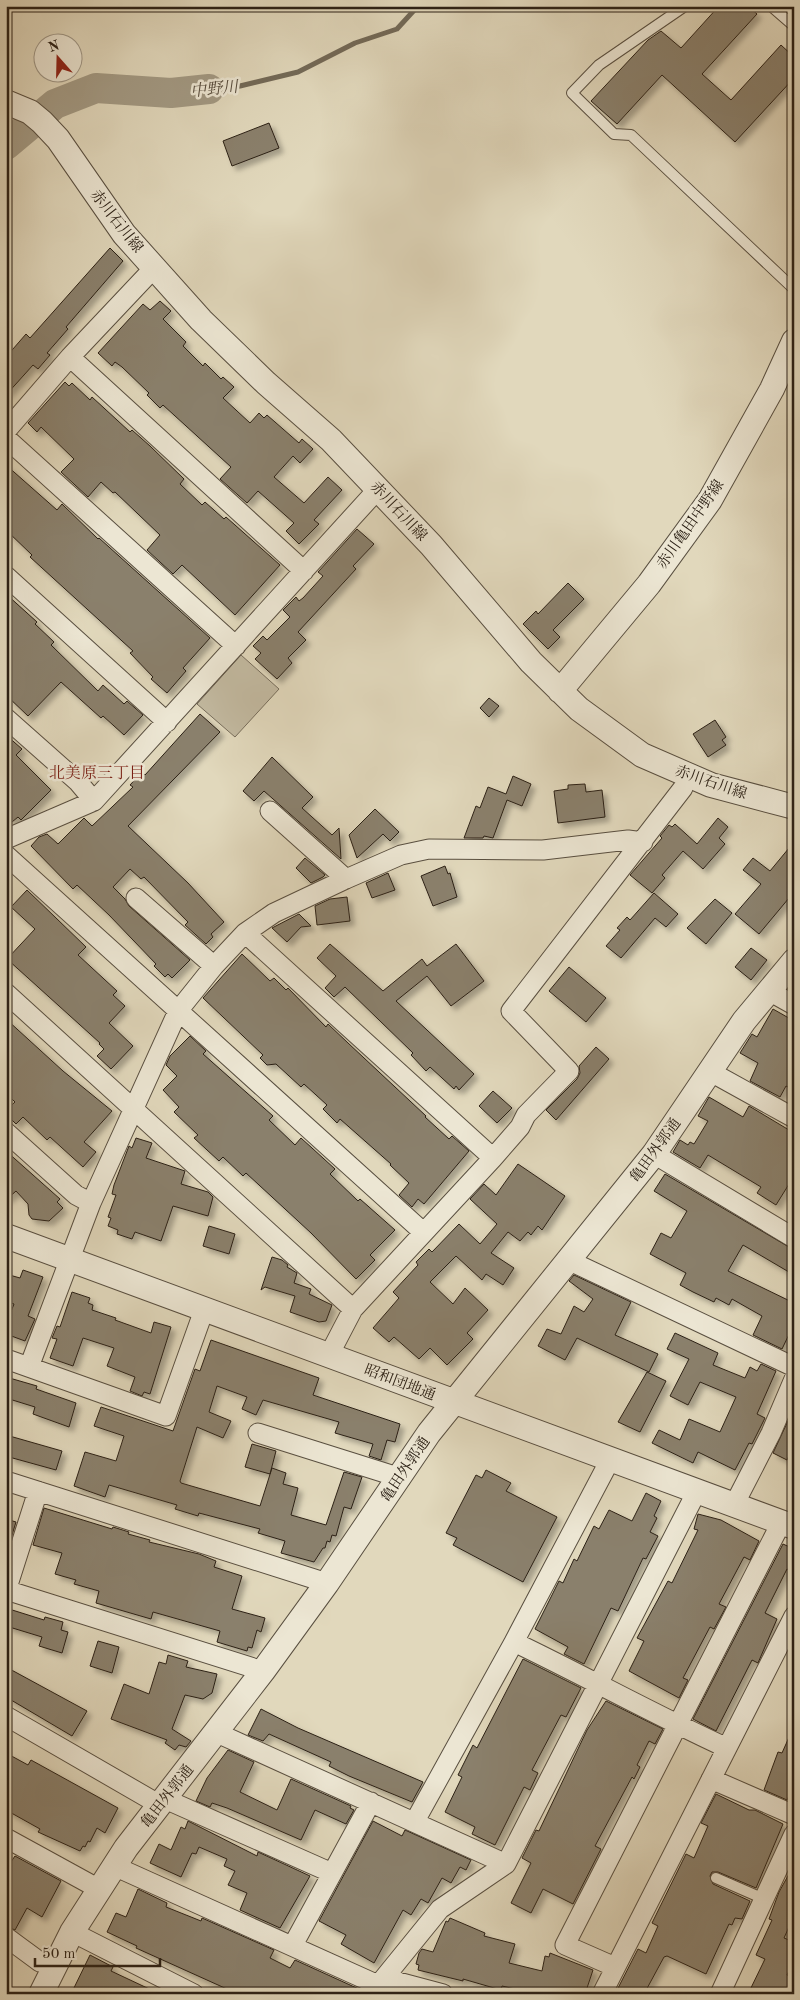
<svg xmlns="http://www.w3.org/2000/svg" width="800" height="2000" viewBox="0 0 800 2000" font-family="'Old Standard TT','Noto Serif JP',serif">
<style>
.green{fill:#c2b9a0;stroke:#776d5b}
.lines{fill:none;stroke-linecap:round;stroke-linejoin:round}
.stream{stroke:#736a58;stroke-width:5}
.river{stroke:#a39a84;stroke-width:30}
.building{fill:#8a806c;stroke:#2c2116;filter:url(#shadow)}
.service-casing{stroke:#594f40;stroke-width:12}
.minor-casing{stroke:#594f40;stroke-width:21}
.tertiary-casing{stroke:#594f40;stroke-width:26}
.service{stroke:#ece6d3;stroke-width:10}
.minor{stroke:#ece6d3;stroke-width:19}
.tertiary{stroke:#ece6d3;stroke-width:24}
.labels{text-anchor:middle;stroke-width:5;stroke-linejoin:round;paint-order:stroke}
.street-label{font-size:15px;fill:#2c2116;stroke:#ece6d3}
.water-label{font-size:16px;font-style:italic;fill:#564b3c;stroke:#ece6d3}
.neighbourhood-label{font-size:16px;fill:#7a1f14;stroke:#ece6d3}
</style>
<defs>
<filter id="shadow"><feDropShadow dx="4.5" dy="4.5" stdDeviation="2.5" flood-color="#0004"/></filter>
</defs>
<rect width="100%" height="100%" fill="#e1d8bc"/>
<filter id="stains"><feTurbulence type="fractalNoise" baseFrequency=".004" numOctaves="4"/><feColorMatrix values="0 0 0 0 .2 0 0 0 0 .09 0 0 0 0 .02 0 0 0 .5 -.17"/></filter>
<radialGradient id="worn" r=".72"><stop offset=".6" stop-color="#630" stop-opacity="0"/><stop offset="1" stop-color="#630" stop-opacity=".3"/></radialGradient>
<path class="green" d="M 241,655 L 279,689 L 235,737 L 197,704 Z"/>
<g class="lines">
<path class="stream" d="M 209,89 L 240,86 L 298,72 L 355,43 L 397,29 L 418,6"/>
<path class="river" d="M 6,145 L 55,104 L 96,88 L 171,93 L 209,89"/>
</g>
<path class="building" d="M 719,6 L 748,6 L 757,14 L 702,74 L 731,100 L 781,45 L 794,57 L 794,78 L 735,142 L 662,75 L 617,124 L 591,101 L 648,40 L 661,31 L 681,48 Z
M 269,123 L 279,148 L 232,166 L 223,141 Z
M 110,248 L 123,261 L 66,327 L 68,329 L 47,353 L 50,355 L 38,369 L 33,365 L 6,395 L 6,357 L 26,334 L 30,338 Z
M 160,301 L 171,311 L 163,319 L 186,342 L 183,346 L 203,366 L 205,363 L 221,379 L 223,377 L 234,387 L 223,398 L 250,423 L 259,413 L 264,418 L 267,415 L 299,443 L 302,439 L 313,449 L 300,463 L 293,456 L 274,477 L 304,503 L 328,477 L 342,490 L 314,520 L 319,524 L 299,544 L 286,531 L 294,523 L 258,491 L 247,503 L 220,479 L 231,467 L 163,405 L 160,408 L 147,395 L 149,393 L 122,367 L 115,362 L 112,366 L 98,353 L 143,304 L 150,310 Z
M 65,382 L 69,386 L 72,383 L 90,400 L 92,397 L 130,432 L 132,430 L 150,446 L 184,479 L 180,484 L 202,505 L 205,502 L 224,519 L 226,517 L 280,565 L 235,615 L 182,565 L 173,574 L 147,550 L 160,535 L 115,492 L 113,493 L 101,482 L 88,497 L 61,472 L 74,459 L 41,427 L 37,432 L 28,423 Z
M 6,465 L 57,510 L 62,504 L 98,539 L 99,538 L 210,638 L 183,668 L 186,671 L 167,693 L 151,679 L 153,677 L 130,653 L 133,651 L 30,557 L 32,555 L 6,530 Z
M 357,529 L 374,544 L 353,566 L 356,569 L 298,632 L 306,640 L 288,658 L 292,663 L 277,679 L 255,659 L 261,653 L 253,646 L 263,636 L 267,640 L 290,617 L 283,610 L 296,597 L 299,601 L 303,598 L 323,576 L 318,572 Z
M 568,583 L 584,599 L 553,630 L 560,637 L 548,649 L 523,624 L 536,611 L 538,614 Z
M 6,594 L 37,622 L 35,624 L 54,642 L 51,645 L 98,691 L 103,685 L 124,704 L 127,701 L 143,715 L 124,735 L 103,716 L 101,718 L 61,682 L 28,716 L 6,695 Z
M 489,698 L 499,706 L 489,717 L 480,708 Z
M 200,714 L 220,732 L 128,826 L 188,883 L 224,922 L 211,934 L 213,937 L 206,944 L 185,925 L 188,922 L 144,877 L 141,879 L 130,869 L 113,887 L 125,899 L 129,906 L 190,960 L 172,978 L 168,974 L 165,977 L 154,966 L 156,964 L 109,915 L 77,885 L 73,889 L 31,846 L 39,837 L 47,834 L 58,844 L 84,818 L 92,826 L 133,787 L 130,785 L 142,772 L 145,775 Z
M 715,720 L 726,737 L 722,740 L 726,745 L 708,757 L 693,734 Z
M 6,735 L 22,749 L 16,755 L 51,790 L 21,820 L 18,817 L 12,822 L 6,816 Z
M 272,757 L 313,797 L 302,808 L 332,835 L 339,828 L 341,859 L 264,791 L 254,801 L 243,791 Z
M 513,776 L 531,784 L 522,806 L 507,800 L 493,838 L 484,836 L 483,838 L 464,838 L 476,806 L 480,808 L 488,787 L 506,794 Z
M 585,784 L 586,792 L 602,790 L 605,817 L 558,823 L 554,791 L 568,789 L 568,785 Z
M 375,809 L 399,832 L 390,841 L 383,834 L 357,858 L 349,835 Z
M 718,818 L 728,827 L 719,838 L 725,844 L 703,869 L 683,851 L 662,875 L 665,878 L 652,893 L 630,875 L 662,838 L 660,836 L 669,825 L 672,827 L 675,824 L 697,844 Z
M 794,842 L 794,892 L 759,934 L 735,914 L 761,884 L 743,870 L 753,858 L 770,871 Z
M 305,858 L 325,875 L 323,877 L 311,883 L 296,868 Z
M 445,866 L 448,874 L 450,873 L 457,897 L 433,906 L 421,876 Z
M 388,873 L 395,890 L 372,898 L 366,883 Z
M 27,890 L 86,947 L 78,955 L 117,991 L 113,995 L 125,1006 L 109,1023 L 133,1046 L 111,1069 L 97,1056 L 104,1049 L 99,1044 L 100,1043 L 7,959 L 35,929 L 11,907 Z
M 654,893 L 678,914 L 666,927 L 655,918 L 621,958 L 606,946 L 620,930 L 617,928 L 627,917 L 630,920 Z
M 347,897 L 350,921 L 317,925 L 315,906 L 330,899 Z
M 715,899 L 732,913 L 706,944 L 687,928 Z
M 299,914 L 311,926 L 301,927 L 287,942 L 272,928 Z
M 330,944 L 383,991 L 422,959 L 427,966 L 456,944 L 484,981 L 451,1006 L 427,976 L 396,1001 L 474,1074 L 459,1090 L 456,1086 L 454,1089 L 430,1067 L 426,1071 L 411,1055 L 413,1053 L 345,987 L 334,997 L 325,988 L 336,976 L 317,958 Z
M 751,948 L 767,960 L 751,980 L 735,967 Z
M 242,954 L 270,981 L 274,978 L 286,990 L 288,988 L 326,1027 L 328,1024 L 348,1043 L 426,1116 L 425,1117 L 449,1139 L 452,1136 L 469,1151 L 424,1204 L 418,1199 L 412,1207 L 399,1195 L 409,1183 L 390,1165 L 391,1164 L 340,1119 L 337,1123 L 323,1109 L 327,1105 L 304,1084 L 301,1087 L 276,1064 L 267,1065 L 260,1058 L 263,1055 L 203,998 Z
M 569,967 L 606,998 L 586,1022 L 549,991 Z
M 773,1009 L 794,1021 L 794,1090 L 786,1086 L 780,1097 L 750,1081 L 758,1063 L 740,1053 L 752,1034 L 757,1037 Z
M 6,1019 L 63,1071 L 112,1111 L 84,1142 L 96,1152 L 83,1167 L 50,1137 L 47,1140 L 23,1117 L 16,1124 L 6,1114 L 6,1110 L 15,1102 L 6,1093 Z
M 190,1036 L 206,1051 L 203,1054 L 273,1116 L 269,1120 L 295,1145 L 301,1138 L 335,1169 L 330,1174 L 358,1201 L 360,1199 L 395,1230 L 370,1255 L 375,1260 L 356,1279 L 311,1233 L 246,1173 L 243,1176 L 223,1157 L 219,1161 L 194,1138 L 198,1135 L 174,1112 L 179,1107 L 163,1090 L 177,1076 L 166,1065 L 170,1056 Z
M 596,1047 L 609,1059 L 556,1120 L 546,1110 L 577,1079 L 580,1073 L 579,1066 Z
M 493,1091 L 512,1108 L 497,1123 L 479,1106 Z
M 709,1097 L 743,1117 L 749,1106 L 794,1133 L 794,1176 L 776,1205 L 757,1193 L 761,1187 L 708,1155 L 700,1168 L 673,1152 L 680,1140 L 688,1145 L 690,1142 L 694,1144 L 708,1121 L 698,1116 Z
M 136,1138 L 152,1143 L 146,1158 L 185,1171 L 181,1184 L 208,1192 L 213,1197 L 208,1216 L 173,1206 L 161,1241 L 135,1232 L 132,1239 L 117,1234 L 118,1230 L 108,1226 L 111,1218 L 108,1217 L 116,1195 L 112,1194 L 114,1185 L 129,1146 L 132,1148 Z
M 6,1151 L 60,1199 L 57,1202 L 63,1208 L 49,1221 L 32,1219 L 29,1215 L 28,1204 L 16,1191 L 6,1200 Z
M 518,1164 L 565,1196 L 542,1230 L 538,1226 L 531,1235 L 528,1232 L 520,1241 L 508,1232 L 491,1253 L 514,1268 L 503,1285 L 486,1274 L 482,1280 L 456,1256 L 430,1282 L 453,1304 L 465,1288 L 488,1310 L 467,1333 L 473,1339 L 447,1365 L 430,1348 L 419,1359 L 394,1337 L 389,1342 L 373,1328 L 399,1298 L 393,1292 L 418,1265 L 416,1262 L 429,1249 L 432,1252 L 459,1224 L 480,1244 L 497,1224 L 470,1199 L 484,1184 L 496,1195 Z
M 665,1174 L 794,1250 L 794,1275 L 743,1245 L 728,1271 L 794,1303 L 794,1324 L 782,1349 L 753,1335 L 762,1316 L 732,1299 L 729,1305 L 716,1298 L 714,1302 L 693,1292 L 680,1285 L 686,1273 L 650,1254 L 661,1233 L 671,1238 L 687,1211 L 654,1191 Z
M 209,1226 L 235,1234 L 229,1254 L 203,1246 Z
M 272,1257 L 282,1260 L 288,1265 L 287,1267 L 297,1273 L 294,1283 L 311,1289 L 309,1294 L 332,1305 L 326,1321 L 319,1322 L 290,1312 L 295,1296 L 265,1287 L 261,1290 Z
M 23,1270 L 43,1277 L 28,1316 L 35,1319 L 25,1341 L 6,1334 L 6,1324 L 14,1304 L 6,1301 L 6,1274 L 20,1278 Z
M 574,1275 L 631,1302 L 615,1335 L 658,1354 L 649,1372 L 577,1338 L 565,1360 L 538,1346 L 547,1329 L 561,1334 L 574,1306 L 584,1312 L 593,1299 L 569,1281 Z
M 72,1292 L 90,1298 L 88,1303 L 93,1305 L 92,1310 L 116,1318 L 115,1320 L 151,1333 L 154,1322 L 171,1327 L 150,1394 L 144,1392 L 142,1396 L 130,1391 L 135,1377 L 107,1366 L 114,1348 L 83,1338 L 73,1366 L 50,1358 L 57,1339 L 52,1338 L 57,1326 L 60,1327 Z
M 675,1333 L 718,1353 L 713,1365 L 745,1378 L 750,1367 L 757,1371 L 761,1364 L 776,1371 L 757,1414 L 765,1418 L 752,1444 L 749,1443 L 735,1470 L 698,1452 L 693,1463 L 652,1443 L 659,1430 L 680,1440 L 689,1419 L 720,1432 L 736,1397 L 700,1382 L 688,1405 L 670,1396 L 689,1359 L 667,1349 Z
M 211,1340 L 319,1378 L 313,1395 L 400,1424 L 395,1442 L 387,1440 L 381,1460 L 369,1456 L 373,1444 L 335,1433 L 339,1422 L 263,1400 L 256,1415 L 242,1409 L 247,1397 L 217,1386 L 209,1412 L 231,1421 L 223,1438 L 197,1427 L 180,1481 L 181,1483 L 260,1506 L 272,1468 L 286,1473 L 283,1484 L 298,1488 L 291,1515 L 326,1525 L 344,1472 L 362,1477 L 351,1509 L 344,1507 L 336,1536 L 332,1535 L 330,1542 L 327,1541 L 325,1548 L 323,1548 L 314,1562 L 281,1553 L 285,1541 L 258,1533 L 260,1529 L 199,1513 L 198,1516 L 175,1509 L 177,1505 L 109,1485 L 105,1497 L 74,1486 L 85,1452 L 116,1461 L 124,1436 L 94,1426 L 101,1407 L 173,1431 L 195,1369 L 200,1371 Z
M 647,1372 L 666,1381 L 640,1432 L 618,1422 Z
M 6,1377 L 37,1386 L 36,1389 L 76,1403 L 69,1427 L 33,1414 L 35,1407 L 6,1398 Z
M 794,1408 L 794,1445 L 787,1460 L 773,1453 Z
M 6,1435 L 62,1451 L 56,1470 L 9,1457 L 11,1452 L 6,1451 Z
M 252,1444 L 276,1451 L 270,1474 L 245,1467 Z
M 486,1470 L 511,1483 L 506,1491 L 557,1517 L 523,1582 L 453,1545 L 457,1538 L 446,1533 L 476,1475 L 482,1478 Z
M 646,1493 L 661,1501 L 654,1516 L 657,1518 L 650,1532 L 658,1536 L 646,1559 L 643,1558 L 618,1611 L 611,1608 L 584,1664 L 564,1654 L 568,1647 L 535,1629 L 559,1581 L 563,1583 L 574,1559 L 577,1561 L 594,1526 L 599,1529 L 609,1510 L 632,1521 Z
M 44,1508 L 112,1529 L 113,1527 L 129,1532 L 128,1534 L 150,1540 L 149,1542 L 199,1554 L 216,1561 L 214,1567 L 242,1576 L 232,1609 L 265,1618 L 261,1632 L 257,1630 L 252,1648 L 248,1647 L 247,1651 L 217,1642 L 220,1631 L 153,1612 L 151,1619 L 96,1603 L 99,1591 L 74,1584 L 76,1580 L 55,1574 L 62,1553 L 33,1545 Z
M 698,1514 L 721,1520 L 759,1541 L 750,1560 L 744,1557 L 719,1604 L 726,1607 L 714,1629 L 710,1627 L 683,1678 L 688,1680 L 679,1698 L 629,1671 L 644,1641 L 637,1638 L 668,1581 L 672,1583 L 698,1530 L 694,1529 Z
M 6,1519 L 16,1522 L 11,1538 L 6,1536 Z
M 783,1544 L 794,1549 L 794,1573 L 787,1569 L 765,1613 L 777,1619 L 758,1663 L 752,1660 L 716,1731 L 693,1719 Z
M 9,1609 L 44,1620 L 45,1617 L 63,1622 L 61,1630 L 68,1632 L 62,1653 L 39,1646 L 42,1637 L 6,1626 Z
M 98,1641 L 119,1647 L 112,1673 L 90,1666 Z
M 168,1655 L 188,1661 L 186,1667 L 217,1674 L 212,1693 L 203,1699 L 185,1695 L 172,1729 L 191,1741 L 186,1747 L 179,1745 L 175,1750 L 165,1743 L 167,1740 L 111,1719 L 124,1684 L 149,1694 L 159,1662 L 166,1664 Z
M 523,1659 L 581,1688 L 566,1717 L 561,1715 L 532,1770 L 538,1773 L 530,1790 L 524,1787 L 495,1845 L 472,1834 L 475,1827 L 445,1812 L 462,1777 L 458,1775 L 473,1745 L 477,1748 Z
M 6,1667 L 87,1711 L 72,1736 L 6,1697 Z
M 606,1701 L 663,1729 L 655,1744 L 649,1741 L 637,1765 L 640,1767 L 634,1779 L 632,1777 L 595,1846 L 601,1849 L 573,1904 L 543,1889 L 531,1913 L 511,1903 L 531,1863 L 522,1858 L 536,1830 L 539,1831 L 587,1730 Z
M 261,1709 L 298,1728 L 423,1782 L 412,1802 L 349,1776 L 329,1766 L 331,1762 L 269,1734 L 263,1741 L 248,1735 Z
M 794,1726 L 794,1786 L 787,1800 L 764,1790 L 778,1752 L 782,1753 Z
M 228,1750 L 254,1762 L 240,1792 L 277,1810 L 291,1779 L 351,1806 L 350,1808 L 354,1810 L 346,1824 L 315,1810 L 301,1840 L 227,1808 L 212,1803 L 210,1807 L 196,1801 L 207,1778 Z
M 6,1753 L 28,1765 L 31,1760 L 118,1808 L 105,1833 L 97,1828 L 90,1842 L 88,1841 L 85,1847 L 83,1846 L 80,1851 L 38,1832 L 40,1829 L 6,1810 Z
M 716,1794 L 749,1810 L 755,1810 L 783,1824 L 756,1888 L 718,1872 L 712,1872 L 710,1876 L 713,1884 L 750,1901 L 742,1919 L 735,1918 L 732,1925 L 729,1924 L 706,1974 L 667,1956 L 664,1957 L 644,1994 L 615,1994 L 638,1949 L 646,1953 L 658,1926 L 652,1923 L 686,1854 L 694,1858 L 708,1826 L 701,1823 Z
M 188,1821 L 257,1856 L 258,1852 L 310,1876 L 280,1928 L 240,1910 L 247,1893 L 228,1885 L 235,1871 L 224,1866 L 227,1859 L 199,1847 L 196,1854 L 192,1853 L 181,1877 L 150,1863 L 159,1844 L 171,1850 L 181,1827 L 185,1829 Z
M 373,1821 L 402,1836 L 405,1830 L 471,1860 L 466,1870 L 460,1867 L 451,1883 L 442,1878 L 428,1903 L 421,1899 L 411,1915 L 403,1910 L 374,1963 L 341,1944 L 346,1935 L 319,1921 Z
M 15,1856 L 61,1881 L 42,1917 L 27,1908 L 15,1930 L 6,1926 L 6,1869 Z
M 794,1865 L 794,1916 L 784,1938 L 794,1942 L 794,1961 L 787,1975 L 794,1978 L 794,1994 L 748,1994 L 765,1959 L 756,1955 L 772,1920 L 769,1919 L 779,1892 Z
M 138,1889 L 167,1903 L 166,1907 L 201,1921 L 202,1918 L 274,1950 L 270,1958 L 290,1968 L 295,1960 L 361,1990 L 360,1994 L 238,1994 L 136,1948 L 137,1946 L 107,1932 L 116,1913 L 126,1917 Z
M 450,1918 L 485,1933 L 484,1936 L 515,1944 L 509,1963 L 542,1971 L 545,1956 L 549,1957 L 550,1953 L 593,1970 L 585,1994 L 537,1994 L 502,1986 L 501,1990 L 463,1979 L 463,1981 L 418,1970 L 419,1965 L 416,1964 L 419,1953 L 422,1949 L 433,1952 L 446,1921 L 448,1922 Z
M 90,1955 L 113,1967 L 111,1971 L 160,1994 L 71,1994 Z"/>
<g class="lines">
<defs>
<path id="service" d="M 685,6 L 599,65 L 572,93 L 614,134 L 631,135 L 794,289
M 771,6 L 794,26
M 716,1878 L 764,1899"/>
<path id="minor" d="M 70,357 L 304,571
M 6,431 L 70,357 L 154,268
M 6,438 L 236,646
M 6,576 L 167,722
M 6,718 L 78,782 L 94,801
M 270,811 L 346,879
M 6,839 L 94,801 L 378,489
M 6,855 L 423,1232
M 136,898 L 214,966
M 245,933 L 493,1158
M 769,991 L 794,1005
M 6,993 L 353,1309
M 709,1071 L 794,1118
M 6,1132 L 76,1195 L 91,1203
M 654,1154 L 794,1238
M 570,1261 L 794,1367
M 329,1355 L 353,1309 L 493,1158 L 520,1127 L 526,1115 L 569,1071 L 511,1011 L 683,788
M 6,1359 L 166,1416 L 204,1310
M 29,1367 L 91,1203 L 178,1011 L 214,966 L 245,933 L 274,913 L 346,879 L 401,855 L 429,849 L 543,850 L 628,840 L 643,842
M 258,1433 L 401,1478
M 6,1481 L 327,1583
M 734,1505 L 771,1433 L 794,1379
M 6,1590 L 263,1671
M 6,1591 L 38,1491
M 514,1642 C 585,1676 655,1715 727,1748
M 6,1716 L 160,1805
M 215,1732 L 506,1864
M 711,1779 L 794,1815
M 165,1799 L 332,1873
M 415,1821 L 514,1642 L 610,1460
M 6,1838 L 99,1889
M 114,1866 L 378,1985
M 72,1932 L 194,1994
M 6,1937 L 40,1962
M 293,1945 L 371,1802
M 615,1967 L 565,1945 L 781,1523
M 387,1975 L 398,1982 L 443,1994
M 371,1994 L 440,1909 L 506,1864 L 697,1491
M 602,1994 L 794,1616
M 720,1994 L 794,1834"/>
<path id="tertiary" d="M 6,102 L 30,112 L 42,122 L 58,139 L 124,234 L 201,320 L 266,383 L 331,440 L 431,545 L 531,662 L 579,709 L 642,755 L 711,785 L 794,807
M 560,691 L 649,584 L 710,500 L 772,389 L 794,341
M 6,1236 L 794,1527
M 41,1994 L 72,1932 L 126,1848 L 263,1671 L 327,1583 L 429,1433 L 654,1154 L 744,1021 L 794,961"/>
</defs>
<use href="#service" class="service-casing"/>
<use href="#minor" class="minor-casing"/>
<use href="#tertiary" class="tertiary-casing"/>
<use href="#service" class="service"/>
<use href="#minor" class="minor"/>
<use href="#tertiary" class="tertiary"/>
</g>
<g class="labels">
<g class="street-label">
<text transform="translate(117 221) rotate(52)" y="5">赤川石川線</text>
<text transform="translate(399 511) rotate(47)" y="5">赤川石川線</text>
<text transform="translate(690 524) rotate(-55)" y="5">赤川亀田中野線</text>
<text transform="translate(711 782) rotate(19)" y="5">赤川石川線</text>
<text transform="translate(655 1150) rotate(-54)" y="5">亀田外郭通</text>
<text transform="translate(400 1382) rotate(21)" y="5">昭和団地通</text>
<text transform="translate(405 1469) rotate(-56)" y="5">亀田外郭通</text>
<text transform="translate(167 1796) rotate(-52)" y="5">亀田外郭通</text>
</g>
<g class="water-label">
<text transform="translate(214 88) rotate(-6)" y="6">中野川</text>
</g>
<g class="neighbourhood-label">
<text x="97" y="778">北美原三丁目</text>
</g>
</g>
<rect width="800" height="2000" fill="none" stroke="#e1d8bc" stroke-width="25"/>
<rect x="8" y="8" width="785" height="1985" fill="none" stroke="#2c2116" stroke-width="2.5"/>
<rect x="12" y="12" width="775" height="1975" fill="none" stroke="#2c2116"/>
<g transform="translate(58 58) rotate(340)"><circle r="24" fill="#ece6d3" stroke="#9f9787"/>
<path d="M0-4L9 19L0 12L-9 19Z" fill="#8f2418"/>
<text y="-8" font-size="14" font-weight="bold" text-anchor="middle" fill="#2c2116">N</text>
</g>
<path d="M35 1958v8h125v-8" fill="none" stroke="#2c2116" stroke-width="2.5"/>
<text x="42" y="1958" font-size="15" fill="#2c2116" stroke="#ece6d3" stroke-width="4" paint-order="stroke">50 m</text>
<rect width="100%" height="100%" filter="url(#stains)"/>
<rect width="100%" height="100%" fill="url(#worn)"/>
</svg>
